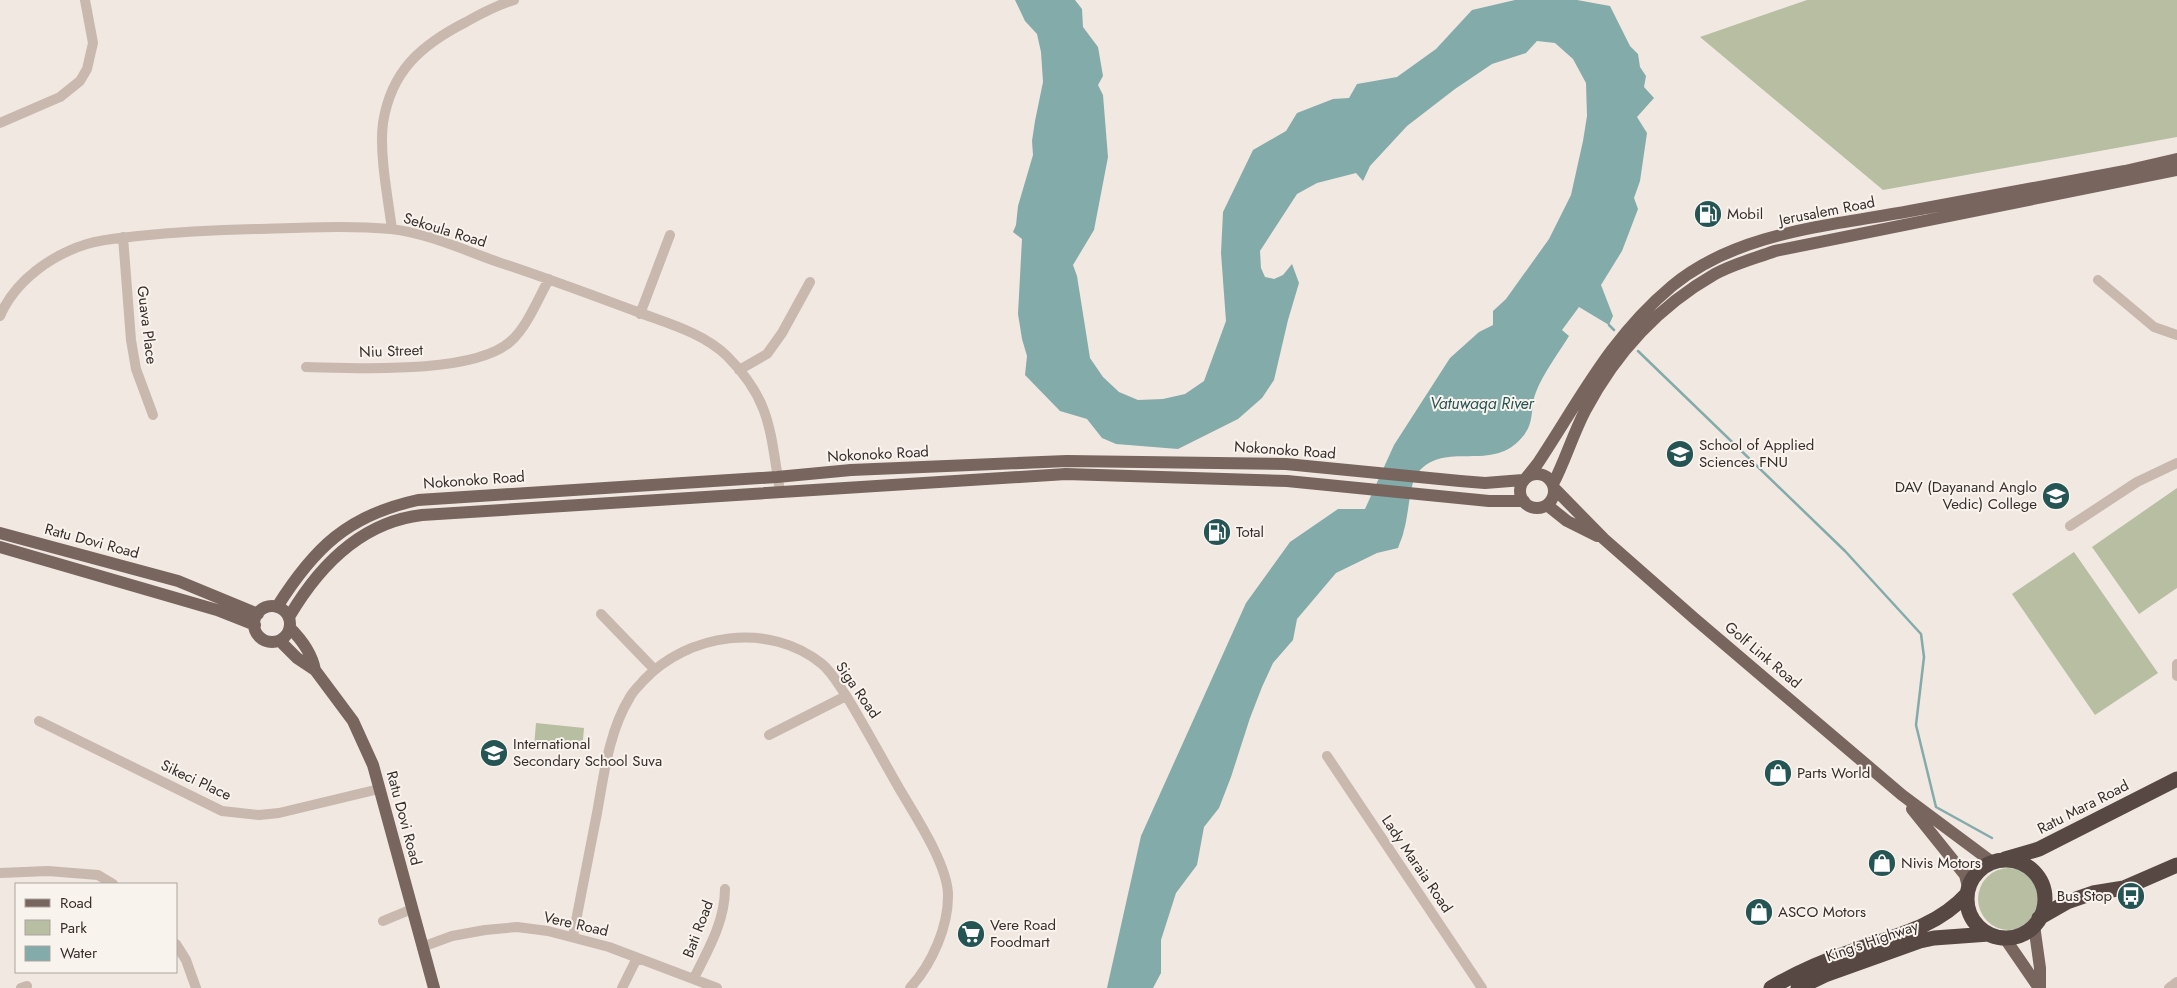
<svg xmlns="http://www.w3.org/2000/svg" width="2177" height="988" viewBox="0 0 2177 988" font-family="Jost,sans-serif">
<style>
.green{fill:#b7bea2}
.water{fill:#83abaa}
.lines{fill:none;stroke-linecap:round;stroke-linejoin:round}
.stream{stroke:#83abaa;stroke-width:2.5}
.street{stroke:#c8b8ae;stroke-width:10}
.primary{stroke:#77655e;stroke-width:12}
.highway{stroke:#574844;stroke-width:15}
.labels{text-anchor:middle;stroke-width:4;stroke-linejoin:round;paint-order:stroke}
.street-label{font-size:15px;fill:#372e2b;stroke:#f9f3ed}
.poi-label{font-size:15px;fill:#372e2b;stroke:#f9f3ed;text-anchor:start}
.water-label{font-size:16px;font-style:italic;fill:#255454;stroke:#f9f3ed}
</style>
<rect width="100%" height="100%" fill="#f1e8e1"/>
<path class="green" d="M 1807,0 L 2177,0 L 2177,137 L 1883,190 L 1700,37 Z
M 2177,488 L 2177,588 L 2139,614 L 2092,547 Z
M 2074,552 L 2158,673 L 2095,715 L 2012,594 Z
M 536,723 L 584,728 L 582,751 L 534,747 Z
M1978 899a31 31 0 1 1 62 0a31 31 0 1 1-62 0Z"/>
<path class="water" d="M 1015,0 L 1075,0 L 1082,9 L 1083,27 L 1098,47 L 1103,76 L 1098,85 L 1103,95 L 1108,157 L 1094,230 L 1073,265 L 1077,276 L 1090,358 L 1103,377 L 1119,392 L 1138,400 L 1163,399 L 1185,394 L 1204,381 L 1226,321 L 1221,253 L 1223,212 L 1253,150 L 1286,131 L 1297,113 L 1333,99 L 1349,98 L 1357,84 L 1397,77 L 1436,49 L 1472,10 L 1515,0 L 1577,0 L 1610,6 L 1630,46 L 1638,54 L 1640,67 L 1646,76 L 1644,87 L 1654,98 L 1637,117 L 1647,133 L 1640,181 L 1634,198 L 1638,209 L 1622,251 L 1601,285 L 1613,316 L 1609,325 L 1579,307 L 1562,330 L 1569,336 C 1558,354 1544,372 1536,392 C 1530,406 1535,421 1524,435 C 1493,476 1444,437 1416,475 C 1410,484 1408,518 1404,530 C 1403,536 1400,542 1398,548 L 1377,553 L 1336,573 L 1297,619 L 1293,640 L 1273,663 L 1262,687 L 1250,718 L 1231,777 L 1219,808 L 1204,827 L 1197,865 L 1176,893 L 1161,940 L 1161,973 L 1153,988 L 1107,988 L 1141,836 L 1246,603 L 1290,542 L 1338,509 L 1365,509 L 1394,445 L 1450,358 L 1479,332 L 1493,325 L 1493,311 L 1506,299 L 1549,239 L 1571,195 L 1583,141 L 1587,116 L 1586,83 L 1573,59 L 1555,43 L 1537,41 L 1526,53 L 1492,64 L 1455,89 L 1407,126 L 1370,166 L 1363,181 L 1356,173 L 1317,183 L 1297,194 L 1260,251 L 1261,268 L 1265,277 L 1274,279 L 1283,275 L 1292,264 L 1299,283 L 1288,320 L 1274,380 L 1262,398 L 1238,419 L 1178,449 L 1116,444 L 1102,438 L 1087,419 L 1060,411 L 1025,375 L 1027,356 L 1022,339 L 1018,314 L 1022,239 L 1013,232 L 1016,225 L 1018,206 L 1033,155 L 1032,141 L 1035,121 L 1043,82 L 1041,52 L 1037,34 L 1025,21 Z"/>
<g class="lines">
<path class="stream" d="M 1609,325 L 1614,330
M 1638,351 L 1845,551 L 1921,634 L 1924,657 L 1916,725 L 1936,807 L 1992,838"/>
<path class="street" d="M 0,123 L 60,97 L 80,81 L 87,69 L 93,43 L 85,0
M 392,229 C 388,199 379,153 383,123 C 391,71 421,45 466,22 C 482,13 497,5 514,0
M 123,237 L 131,340 L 136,369 L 153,415
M 2098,280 L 2154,327 L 2177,335
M 640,314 L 670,235
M 0,316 C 15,281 51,255 87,244 C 103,239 122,238 138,236 C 177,232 216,230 255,229 C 300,228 346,225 391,229 C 427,233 464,250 498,262 C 544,277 589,294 635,311 C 666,323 702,332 727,356 C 772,401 770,433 780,491
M 306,367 C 356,368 474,375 511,341 C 527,327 539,297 549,279
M 739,370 L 767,354 L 782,333 L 810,282
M 2070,526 L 2137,482 L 2177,463
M 601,614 L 654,669
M 2177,664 L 2177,676
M 39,721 L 222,811 L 259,815 L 279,813 L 379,789
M 769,735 L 846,696
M 1327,756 L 1482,988
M 0,873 L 48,871 L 98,875 L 113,884
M 383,921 L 412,909
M 573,936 C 581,895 589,854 597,813 C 604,774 609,731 630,697 C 633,691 639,686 643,681 C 688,633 769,621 822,664 C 833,673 839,686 847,697 C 864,725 879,753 895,781 C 911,810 946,860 948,893 C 949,926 932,964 910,988
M 176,944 L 186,960 L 196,988
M 422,947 L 452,936 L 485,930 L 517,927 L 548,931 L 609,947 L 717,988
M 694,978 C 708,950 725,921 725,889
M 21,988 L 27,986
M 622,988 L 637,958
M 2169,988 L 2177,982"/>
<path class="primary" d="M1520 491a17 17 0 1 1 34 0a17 17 0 1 1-34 0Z
M 1526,478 L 1538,463 C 1581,398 1610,338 1672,286 C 1737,232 1829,226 1910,211 C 1982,198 2053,184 2125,171 L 2177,159
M 1553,484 C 1565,461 1573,434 1585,411 C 1615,354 1659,306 1715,274 C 1733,264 1756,258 1775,251 L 2177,170
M 1555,489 L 1604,539 L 1695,619 L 1902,795 L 1992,862
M 1547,505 L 1567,521 L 1597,536
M 0,533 L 178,581 L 258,614
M 0,547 L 217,610 L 255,625
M254 624a18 18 0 1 1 36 0a18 18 0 1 1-36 0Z
M 277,607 C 314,548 348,515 418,500 L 777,477 L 851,470 L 1067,461 L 1286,464 L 1460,481 L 1485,483 L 1523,480
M 289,617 C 319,566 361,522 422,515 L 1066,474 L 1287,481 L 1489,501 L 1524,501
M 290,628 C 301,639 312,654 315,670 L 353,721 L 373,765 L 434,988
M 280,641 L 297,658 L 315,670
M 1912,809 L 1965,875 L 1968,887
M 2034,925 L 2040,968 L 2040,988
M 2004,937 L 2039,988"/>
<path class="highway" d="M 2005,859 L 2039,849 L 2177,779
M1967 899a39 39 0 1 1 78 0a39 39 0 1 1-78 0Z
M 2039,918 L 2067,902 L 2093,893 L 2124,888 L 2177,865
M 1771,988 C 1797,972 1826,960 1855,950 C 1895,936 1937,927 1967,894
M 1798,988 L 1825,975 L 1920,941 L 1934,938 L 1989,934"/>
</g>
<defs>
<symbol id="fuel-disc" viewBox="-11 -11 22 22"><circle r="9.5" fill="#255454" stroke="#f9f3ed"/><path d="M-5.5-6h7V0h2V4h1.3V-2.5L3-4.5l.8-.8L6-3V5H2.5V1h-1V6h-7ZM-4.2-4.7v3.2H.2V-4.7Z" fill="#fff"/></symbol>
<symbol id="university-disc" viewBox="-11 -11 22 22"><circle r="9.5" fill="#255454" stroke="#f9f3ed"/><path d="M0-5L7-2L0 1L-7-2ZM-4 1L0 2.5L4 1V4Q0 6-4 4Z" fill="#fff"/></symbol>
<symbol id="school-disc" viewBox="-11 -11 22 22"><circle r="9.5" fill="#255454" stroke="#f9f3ed"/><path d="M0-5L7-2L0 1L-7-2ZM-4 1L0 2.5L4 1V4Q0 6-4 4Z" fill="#fff"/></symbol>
<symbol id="shop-disc" viewBox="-11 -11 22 22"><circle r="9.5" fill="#255454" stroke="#f9f3ed"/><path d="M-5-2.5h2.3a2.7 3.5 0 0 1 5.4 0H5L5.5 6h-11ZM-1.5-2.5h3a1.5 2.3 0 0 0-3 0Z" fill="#fff"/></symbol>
<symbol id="bus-disc" viewBox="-11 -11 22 22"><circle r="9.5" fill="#255454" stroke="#f9f3ed"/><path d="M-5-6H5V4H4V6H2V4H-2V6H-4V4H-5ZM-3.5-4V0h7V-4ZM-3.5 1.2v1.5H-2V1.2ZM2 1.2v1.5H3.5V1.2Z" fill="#fff"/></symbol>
<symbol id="supermarket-disc" viewBox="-11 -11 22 22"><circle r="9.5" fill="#255454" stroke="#f9f3ed"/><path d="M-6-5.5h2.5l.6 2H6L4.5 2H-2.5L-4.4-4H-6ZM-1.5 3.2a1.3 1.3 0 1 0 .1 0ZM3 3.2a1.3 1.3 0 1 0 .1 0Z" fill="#fff"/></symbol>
</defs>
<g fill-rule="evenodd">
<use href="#fuel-disc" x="1692" y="198" width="32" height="32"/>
<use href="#university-disc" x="1664" y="438" width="32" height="32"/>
<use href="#school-disc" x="2040" y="480" width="32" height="32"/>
<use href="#fuel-disc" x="1201" y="516" width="32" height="32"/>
<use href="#school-disc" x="478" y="737" width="32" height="32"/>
<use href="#shop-disc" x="1762" y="757" width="32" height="32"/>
<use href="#shop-disc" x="1866" y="847" width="32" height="32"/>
<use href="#bus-disc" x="2115" y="880" width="32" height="32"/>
<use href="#shop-disc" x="1743" y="896" width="32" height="32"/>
<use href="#supermarket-disc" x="955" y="918" width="32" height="32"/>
</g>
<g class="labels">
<g class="street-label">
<text transform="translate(1827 211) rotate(-11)" y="5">Jerusalem Road</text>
<text transform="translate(445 230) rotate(17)" y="5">Sekoula Road</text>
<text transform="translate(147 325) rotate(83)" y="5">Guava Place</text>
<text transform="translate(391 351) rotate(-2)" y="5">Niu Street</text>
<text transform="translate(1285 450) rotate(4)" y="5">Nokonoko Road</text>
<text transform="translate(878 454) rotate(-3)" y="5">Nokonoko Road</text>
<text transform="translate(474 480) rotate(-4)" y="5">Nokonoko Road</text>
<text transform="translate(92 541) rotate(15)" y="5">Ratu Dovi Road</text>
<text transform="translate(1763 655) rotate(40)" y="5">Golf Link Road</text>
<text transform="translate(858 690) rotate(55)" y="5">Siga Road</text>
<text transform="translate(196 780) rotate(25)" y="5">Sikeci Place</text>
<text transform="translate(2083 807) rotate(-27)" y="5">Ratu Mara Road</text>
<text transform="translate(404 818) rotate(75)" y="5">Ratu Dovi Road</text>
<text transform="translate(1417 864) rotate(56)" y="5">Lady Maraia Road</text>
<text transform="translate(576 924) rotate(13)" y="5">Vere Road</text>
<text transform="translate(698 929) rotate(-69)" y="5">Bati Road</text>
<text transform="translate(1872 941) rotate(-19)" y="5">King's Highway</text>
</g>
<g class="poi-label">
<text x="1727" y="219">Mobil</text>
<text x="1699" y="450">School of Applied<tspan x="1699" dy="17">Sciences FNU</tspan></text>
<text x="2037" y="492" text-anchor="end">DAV (Dayanand Anglo<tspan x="2037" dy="17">Vedic) College</tspan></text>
<text x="1236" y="537">Total</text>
<text x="513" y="749">International<tspan x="513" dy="17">Secondary School Suva</tspan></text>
<text x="1797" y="778">Parts World</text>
<text x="1901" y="868">Nivis Motors</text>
<text x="2112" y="901" text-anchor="end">Bus Stop</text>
<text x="1778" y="917">ASCO Motors</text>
<text x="990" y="930">Vere Road<tspan x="990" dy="17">Foodmart</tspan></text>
</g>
<g class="water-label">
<text x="1482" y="409">Vatuwaqa River</text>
</g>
</g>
<rect x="15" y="883" width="162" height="90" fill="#f9f3ed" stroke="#aba49f"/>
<rect x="25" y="899" width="25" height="8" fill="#77655e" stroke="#aba49f"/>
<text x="60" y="908" font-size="15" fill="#372e2b">Road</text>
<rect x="25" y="920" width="25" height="15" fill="#b7bea2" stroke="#aba49f"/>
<text x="60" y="933" font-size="15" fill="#372e2b">Park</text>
<rect x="25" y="946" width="25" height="15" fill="#83abaa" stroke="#aba49f"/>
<text x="60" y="958" font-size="15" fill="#372e2b">Water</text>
</svg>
